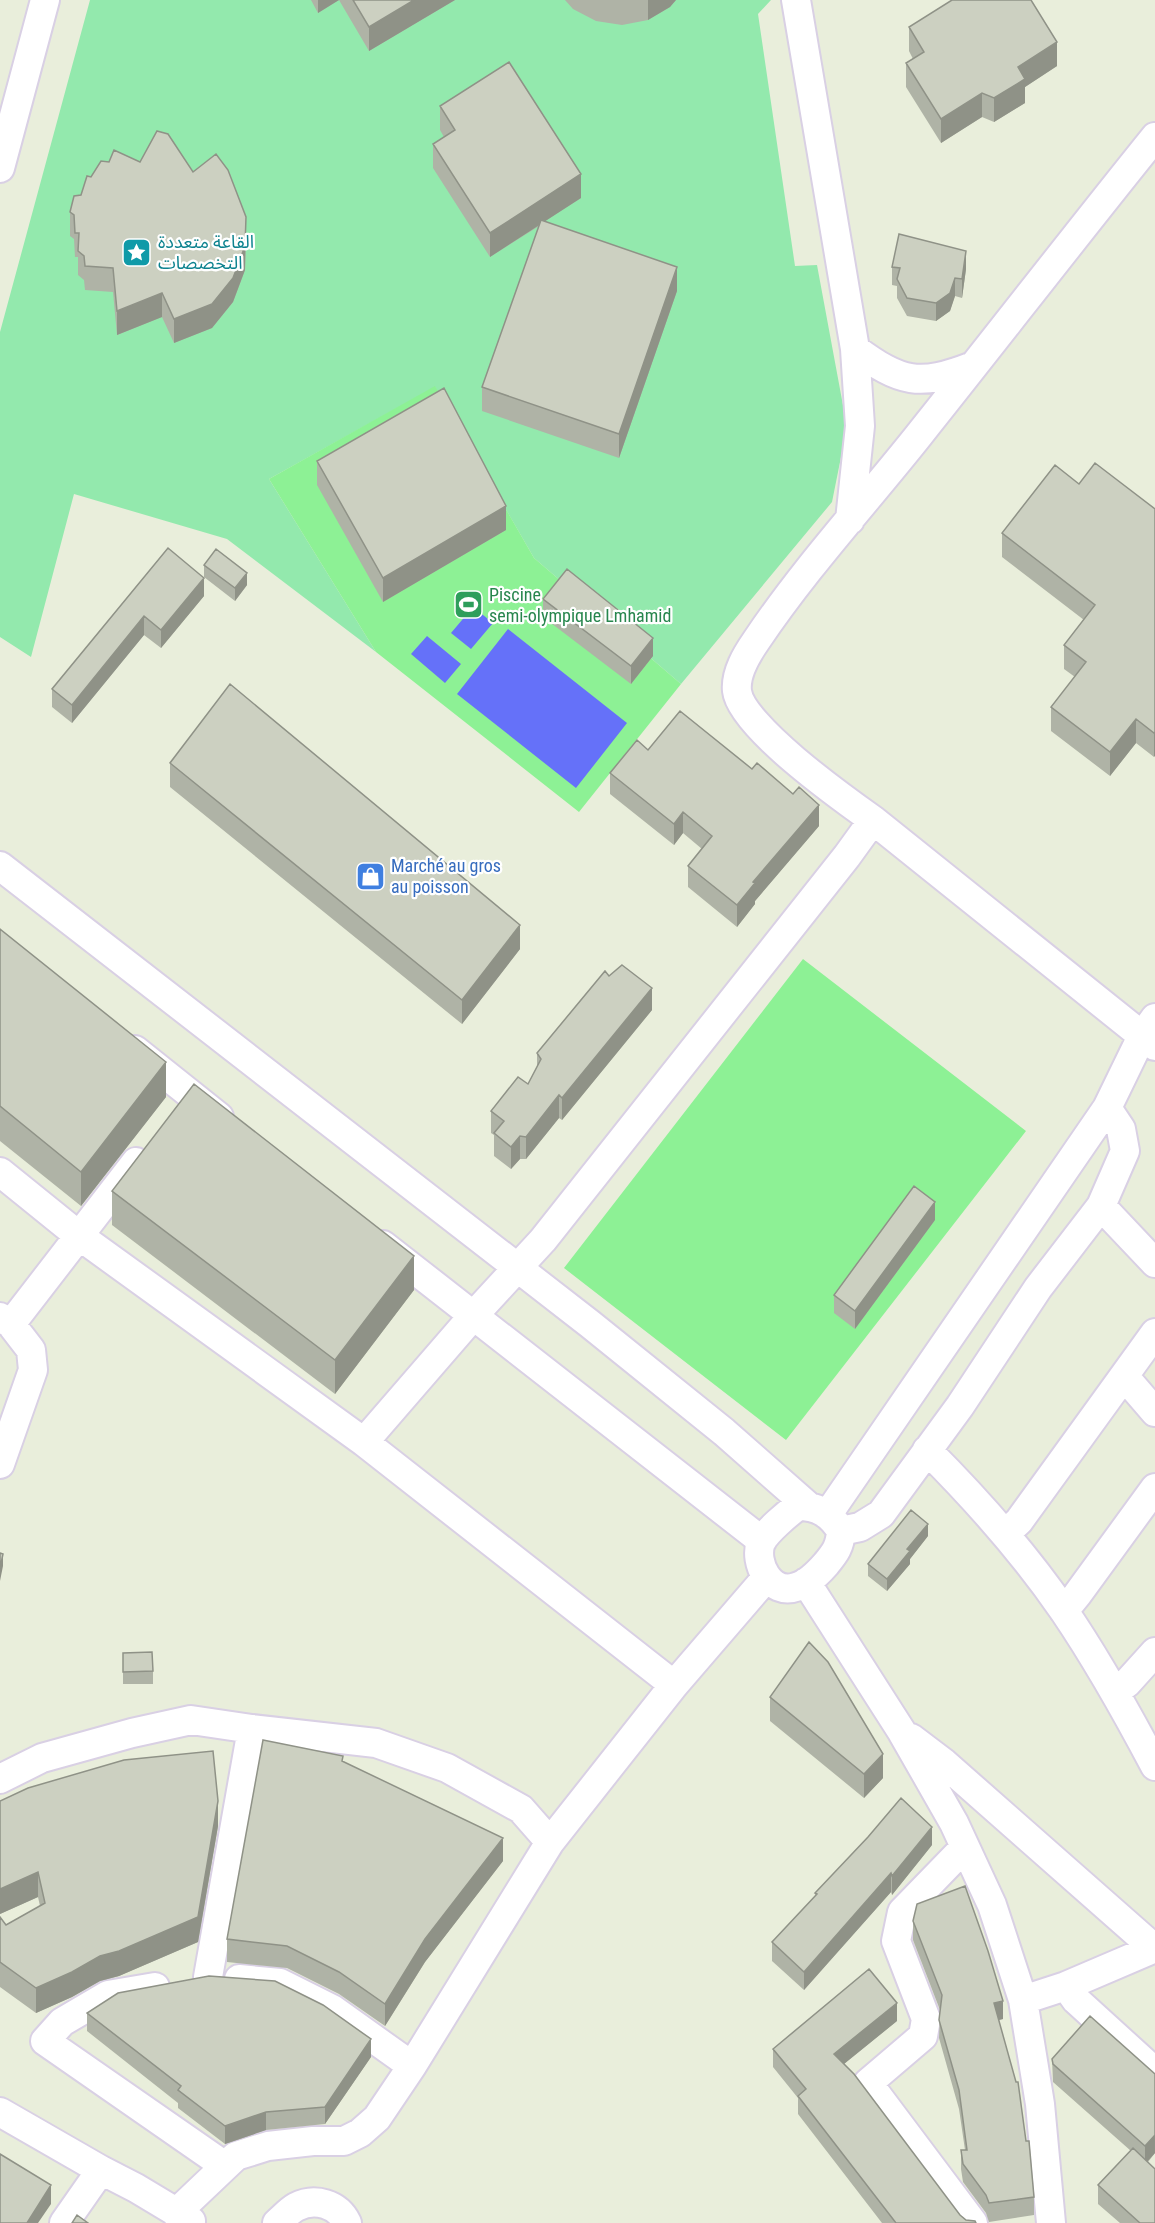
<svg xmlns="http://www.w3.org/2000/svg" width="1155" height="2223" viewBox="0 0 1155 2223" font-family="'Roboto Condensed','Noto Sans Arabic',sans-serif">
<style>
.green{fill:#93e9ad}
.pitch{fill:#8df195}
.water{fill:#6571f9}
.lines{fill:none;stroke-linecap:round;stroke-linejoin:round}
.minor-casing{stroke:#d9d0e4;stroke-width:32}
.minor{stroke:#fff;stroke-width:28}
.wall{fill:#afb3a6}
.shaded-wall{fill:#8f9287}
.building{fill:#ccd0c1;stroke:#8f9287;stroke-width:1.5}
.labels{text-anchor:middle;stroke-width:4.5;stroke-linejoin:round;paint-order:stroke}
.culture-label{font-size:18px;fill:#0d838f;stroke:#fff;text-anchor:start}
.leisure-label{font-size:18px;fill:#27864d;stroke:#fff;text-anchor:start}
.shop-label{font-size:18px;fill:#366cbe;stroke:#fff;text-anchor:start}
</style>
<rect width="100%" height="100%" fill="#e9eedb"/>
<path class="green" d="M 90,0 L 771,0 L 758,14 L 795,266 L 817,265 L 847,427 L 832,502 L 681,684 L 534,558 L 435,387 L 269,479 L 376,652 L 227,539 L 74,494 L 31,657 L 0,637 L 0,332 Z"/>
<path class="pitch" d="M 435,386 L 534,558 L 681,684 L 579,812 L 376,652 L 269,479 Z
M 803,959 L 1026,1131 L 786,1440 L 564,1268 Z"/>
<path class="water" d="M 473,607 L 493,623 L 471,649 L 451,633 Z
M 508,629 L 627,723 L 576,788 L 457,694 Z
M 427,636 L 461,664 L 445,683 L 411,654 Z"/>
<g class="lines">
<defs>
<path id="minor" d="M 796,0 L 855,349 L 860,426 L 850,520
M 0,168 L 45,0
M 855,349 C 901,383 919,387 973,366
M 873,820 L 1155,1046
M 0,866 L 590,1324 L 724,1432 L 808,1506
M 135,1050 L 219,1117
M 0,1172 L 78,1235 L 364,1442 L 674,1685
M 1101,1206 L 1125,1151 L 1121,1129 L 1107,1108
M 383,1245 L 762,1541
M 0,1317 L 11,1324 L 31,1350 L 33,1370 L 0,1464
M 11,1324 L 136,1162
M 1124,1376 L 1155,1412
M 364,1442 L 473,1316 L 543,1240 L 847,856 L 873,820 C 842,798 741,726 737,691 C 735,673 747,654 756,641 C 805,568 865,503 919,435 C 998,336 1075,236 1155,137
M 927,1450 C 977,1500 1024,1553 1064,1611 C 1098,1661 1127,1713 1155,1766
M 798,1506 C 818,1506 831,1514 841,1531 C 840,1547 835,1553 826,1564 C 819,1572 807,1584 796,1587 C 771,1596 753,1563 761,1542 C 767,1531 787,1514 798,1506 Z
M 828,1514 L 1107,1108 L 1142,1036 L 1155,1018
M 841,1531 L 860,1527 L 881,1514 L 960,1406 L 1038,1288 L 1101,1206 L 1155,1263
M 1005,1534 L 1019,1521 L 1155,1333
M 806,1582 L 902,1732 L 954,1823 L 992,1905 L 1023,2000 L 1040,2104 L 1051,2223
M 1064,1611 L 1077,1595 L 1155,1488
M 1115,1692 L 1127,1683 L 1155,1652
M 911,1738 L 944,1763 L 1155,1949
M 0,1779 L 42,1758 L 132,1733 L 191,1720 L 252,1729 L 376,1743 L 447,1768 L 521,1809 L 550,1842
M 965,1847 L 902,1912 L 896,1941 L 926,2019 L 923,2036 L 868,2083 L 973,2223
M 208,1977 L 252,1729
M 239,1979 L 280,1983 L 332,2009 L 412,2066
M 1066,1986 L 1155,1948
M 155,1987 L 108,1995 L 62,2022 L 45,2041 L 225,2166
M 1023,2000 L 1066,1986 L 1076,2000 L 1155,2072
M 0,2112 L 101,2170 L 136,2188 L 191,2221
M 176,2213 L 236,2156 L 268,2146 L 313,2141 L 344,2141 L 360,2133 L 377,2118 L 412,2066 L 550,1842 L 674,1685 L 767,1577
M 64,2223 L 101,2170
M 277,2223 C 283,2218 289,2211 296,2207 C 315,2197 338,2204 347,2223"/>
</defs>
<use href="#minor" class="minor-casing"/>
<use href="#minor" class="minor"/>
</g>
<path class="wall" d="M 311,0 L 455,0 L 369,51 L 339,0 L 318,13 Z
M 565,0 L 676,0 L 670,7 L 648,20 L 622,25 L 596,21 L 573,9 Z
M 909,27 L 1057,66 L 1025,87 L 1025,103 L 994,122 L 982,117 L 941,143 L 906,87 L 906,63 L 913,59 L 909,51 Z
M 440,106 L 581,198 L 545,221 L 677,291 L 619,458 L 482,411 L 482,387 L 539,226 L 490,257 L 433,168 L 433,144 L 444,137 L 440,130 Z
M 109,162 L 140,162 L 193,172 L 246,241 L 245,270 L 233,302 L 212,328 L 174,343 L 162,317 L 117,335 L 113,292 L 85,290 L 84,280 L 78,275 L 78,257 L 75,257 L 74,239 L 70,236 L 70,212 L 91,177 Z
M 892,267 L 966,269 L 962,298 L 955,296 L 950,311 L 936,321 L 907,316 L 897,298 L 897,286 L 892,285 Z
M 317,461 L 506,530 L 383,602 L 317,485 Z
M 1079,484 L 1155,509 L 1154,757 L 1136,743 L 1110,776 L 1051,731 L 1051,707 L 1075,677 L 1064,669 L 1064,645 L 1084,620 L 1002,557 L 1002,533 Z
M 168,548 L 204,596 L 161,648 L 144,635 L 72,723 L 52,707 L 52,689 Z
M 204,565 L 247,585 L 235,601 L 204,577 Z
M 543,599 L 653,656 L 631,684 L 543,617 Z
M 170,763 L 520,949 L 462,1024 L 170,787 Z
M 610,773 L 819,826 L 755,901 L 755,904 L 737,927 L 688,887 L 688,866 L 702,849 L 683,833 L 674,845 L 610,794 Z
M 0,929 L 166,1097 L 81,1206 L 0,1141 Z
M 609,976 L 652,1010 L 562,1120 L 559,1118 L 526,1159 L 520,1159 L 511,1169 L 494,1156 L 494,1135 L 491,1133 L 491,1111 L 528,1084 L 537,1067 L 537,1053 Z
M 112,1191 L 414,1290 L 335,1394 L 112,1225 Z
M 935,1220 L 855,1329 L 834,1313 L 834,1295 Z
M 928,1536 L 910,1559 L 910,1564 L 887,1591 L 868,1576 L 868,1564 Z
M 123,1653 L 153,1671 L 153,1684 L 123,1684 Z
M 770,1697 L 883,1778 L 864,1798 L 770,1721 Z
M 343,1761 L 503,1861 L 425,1962 L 385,2026 L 339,1994 L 287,1968 L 227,1962 L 227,1939 Z
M 0,1801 L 218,1826 L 198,1942 L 119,1976 L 100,1981 L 72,1997 L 36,2013 L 0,1987 L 0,1917 L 6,1925 L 40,1906 L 38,1897 L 0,1914 Z
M 932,1845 L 892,1895 L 891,1892 L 804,1990 L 772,1961 L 772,1942 L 815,1896 L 815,1893 Z
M 913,1921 L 1003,2019 L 999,2020 L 1034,2197 L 1034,2215 L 989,2222 L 986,2213 L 963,2182 L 961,2169 L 961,2150 L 965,2150 L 959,2109 L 939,2038 L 940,2010 L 913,1940 Z
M 87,2013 L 371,2057 L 325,2124 L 266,2130 L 225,2144 L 178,2108 L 178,2103 L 87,2031 Z
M 897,2021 L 844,2064 L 960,2215 L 966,2220 L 976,2223 L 882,2223 L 798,2114 L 798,2098 L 773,2067 L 773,2049 Z
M 1052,2059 L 1155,2074 L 1155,2153 L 1148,2162 L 1155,2223 L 1120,2223 L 1098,2204 L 1098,2185 L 1131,2151 L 1053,2082 Z"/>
<path class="shaded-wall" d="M 318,0 L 339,0 L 318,13 Z
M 414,0 L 455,0 L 369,51 L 369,27 Z
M 648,0 L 676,0 L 670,7 L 648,20 Z
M 1057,42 L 1057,66 L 1025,87 L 1025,103 L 994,122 L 994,98 L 1018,67 Z
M 982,93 L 982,117 L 941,143 L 941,119 Z
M 581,174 L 581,198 L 490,257 L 490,233 Z
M 246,217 L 245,270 L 233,302 L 212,328 L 174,343 L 174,319 Z
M 966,251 L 966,269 L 962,298 L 962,279 Z
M 677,267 L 677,291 L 619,458 L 619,434 Z
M 955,278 L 955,296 L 950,311 L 936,321 L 936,303 Z
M 162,293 L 162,317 L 117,335 L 117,311 Z
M 506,506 L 506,530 L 383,602 L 383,578 Z
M 247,573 L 247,585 L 235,601 L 235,588 Z
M 204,578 L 204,596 L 161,648 L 161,630 Z
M 144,616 L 144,635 L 72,723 L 72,705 Z
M 653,638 L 653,656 L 631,684 L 631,666 Z
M 1136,719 L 1136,743 L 1110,776 L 1110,752 Z
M 1155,732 L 1155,756 L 1154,757 L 1154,733 Z
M 819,805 L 819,826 L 755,901 L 755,904 L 737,927 L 737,905 L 753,882 Z
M 683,812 L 683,833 L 674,845 L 674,824 Z
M 520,925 L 520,949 L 462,1024 L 462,1000 Z
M 652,988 L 652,1010 L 562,1120 L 562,1098 Z
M 166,1062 L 166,1097 L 81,1206 L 81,1172 Z
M 559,1095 L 559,1118 L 526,1159 L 526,1137 Z
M 520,1136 L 520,1159 L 511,1169 L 511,1147 Z
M 935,1202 L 935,1220 L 855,1329 L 855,1311 Z
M 414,1256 L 414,1290 L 335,1394 L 335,1360 Z
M 928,1524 L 928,1536 L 910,1559 L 910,1564 L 887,1591 L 887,1579 L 907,1549 Z
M 3,1554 L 3,1566 L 0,1581 L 0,1568 Z
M 883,1754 L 883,1778 L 864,1798 L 864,1774 Z
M 218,1801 L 218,1826 L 198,1942 L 119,1976 L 100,1981 L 72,1997 L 36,2013 L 36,1988 Z
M 932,1827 L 932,1845 L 892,1895 L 892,1876 Z
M 503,1838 L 503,1861 L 425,1962 L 385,2026 L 385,2004 L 425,1939 Z
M 38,1872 L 38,1897 L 0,1914 L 0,1889 Z
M 891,1873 L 891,1892 L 804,1990 L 804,1972 Z
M 1003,2001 L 1003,2019 L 994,2021 L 994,2003 Z
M 897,2003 L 897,2021 L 834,2072 L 834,2054 Z
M 371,2039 L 371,2057 L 325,2124 L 325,2107 Z
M 266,2112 L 266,2130 L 225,2144 L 225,2126 Z
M 1155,2135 L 1155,2153 L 1145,2164 L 1145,2146 Z
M 51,2185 L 51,2204 L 38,2223 L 27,2223 Z"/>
<path class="building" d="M 353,0 L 414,0 L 369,27 Z
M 952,0 L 1031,0 L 1057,42 L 1018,67 L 1025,79 L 994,98 L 982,93 L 941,119 L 906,63 L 924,52 L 909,27 Z
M 509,62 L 581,174 L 490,233 L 433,144 L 455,130 L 440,106 Z
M 157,131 L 168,134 L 193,172 L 216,154 L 228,170 L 246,217 L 245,246 L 233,278 L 212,304 L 174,319 L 162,293 L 117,311 L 113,268 L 85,266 L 84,256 L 78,251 L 79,233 L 75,233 L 74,215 L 70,212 L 74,196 L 81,195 L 87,176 L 91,177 L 101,161 L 109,162 L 114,150 L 140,162 Z
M 541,220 L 677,267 L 619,434 L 482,387 Z
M 899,234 L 966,251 L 962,279 L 955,278 L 950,293 L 936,303 L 907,298 L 897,279 L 900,268 L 892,267 Z
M 444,388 L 506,506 L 383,578 L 317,461 Z
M 1095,463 L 1155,509 L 1155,732 L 1154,733 L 1136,719 L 1110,752 L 1051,707 L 1086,662 L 1064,645 L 1095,605 L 1002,533 L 1055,465 L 1079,484 Z
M 168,548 L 204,578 L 161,630 L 144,616 L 72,705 L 52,689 Z
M 216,549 L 247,573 L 235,588 L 204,565 Z
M 567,569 L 653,638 L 631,666 L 543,599 Z
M 230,684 L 520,925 L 462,1000 L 170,763 Z
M 680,711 L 752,769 L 757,763 L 793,794 L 799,787 L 819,805 L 753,882 L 755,883 L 737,905 L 688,866 L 712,836 L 683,812 L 674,824 L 610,773 L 637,740 L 648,750 Z
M 0,929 L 166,1062 L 81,1172 L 0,1106 Z
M 622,965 L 652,988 L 562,1098 L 559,1095 L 526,1137 L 520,1136 L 511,1147 L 494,1133 L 504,1121 L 491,1111 L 518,1077 L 528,1084 L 541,1059 L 537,1053 L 605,971 L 609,976 Z
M 194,1084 L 414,1256 L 335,1360 L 112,1191 Z
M 914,1186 L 935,1202 L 855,1311 L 834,1295 Z
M 911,1510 L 928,1524 L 907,1549 L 910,1551 L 887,1579 L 868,1564 Z
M 0,1553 L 3,1554 L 0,1568 Z
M 809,1642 L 828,1662 L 883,1754 L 864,1774 L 770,1697 Z
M 152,1652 L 153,1671 L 123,1672 L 123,1653 Z
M 263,1740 L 343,1756 L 342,1761 L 503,1838 L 425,1939 L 385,2004 L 339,1972 L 287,1946 L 227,1939 Z
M 213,1751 L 218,1801 L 198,1917 L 119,1951 L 100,1956 L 72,1972 L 36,1988 L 0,1962 L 0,1917 L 6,1925 L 45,1903 L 38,1872 L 0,1889 L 0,1801 L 28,1788 L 124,1760 Z
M 901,1798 L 932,1827 L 892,1876 L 891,1873 L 804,1972 L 772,1942 L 817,1894 L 815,1893 L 868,1837 Z
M 965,1886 L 988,1951 L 1003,2001 L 994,2003 L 1016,2082 L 1018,2082 L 1026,2141 L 1029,2141 L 1034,2197 L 989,2203 L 986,2195 L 963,2164 L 961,2150 L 967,2150 L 959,2090 L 939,2020 L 942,1995 L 913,1921 L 917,1904 Z
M 869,1969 L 897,2003 L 834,2054 L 854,2074 L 960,2215 L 966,2220 L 975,2221 L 976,2223 L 896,2223 L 798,2096 L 806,2089 L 773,2049 Z
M 209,1976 L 275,1981 L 323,2005 L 371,2039 L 325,2107 L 266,2112 L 225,2126 L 178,2090 L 181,2086 L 87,2013 L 118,1993 Z
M 1090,2016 L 1155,2074 L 1155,2135 L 1145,2146 L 1053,2064 L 1052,2059 Z
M 1133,2148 L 1155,2169 L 1155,2223 L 1140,2223 L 1098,2185 Z
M 0,2154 L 51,2185 L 27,2223 L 0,2223 Z
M 77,2215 L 88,2223 L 72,2223 Z"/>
<defs>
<symbol id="sight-square" viewBox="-11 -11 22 22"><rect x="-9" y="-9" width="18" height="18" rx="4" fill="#0f9aa8" stroke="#fff"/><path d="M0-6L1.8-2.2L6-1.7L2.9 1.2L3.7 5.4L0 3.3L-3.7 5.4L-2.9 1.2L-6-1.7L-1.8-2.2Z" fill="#fff"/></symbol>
<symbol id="stadium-square" viewBox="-11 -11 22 22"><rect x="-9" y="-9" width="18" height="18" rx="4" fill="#2e9e5b" stroke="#fff"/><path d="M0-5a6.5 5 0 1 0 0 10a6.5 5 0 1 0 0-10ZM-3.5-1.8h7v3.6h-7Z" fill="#fff"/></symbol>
<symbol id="shop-square" viewBox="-11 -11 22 22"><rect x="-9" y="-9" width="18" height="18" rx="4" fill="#3f7fe0" stroke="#fff"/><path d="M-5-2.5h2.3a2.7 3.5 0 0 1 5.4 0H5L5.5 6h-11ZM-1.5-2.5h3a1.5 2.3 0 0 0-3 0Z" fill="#fff"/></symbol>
</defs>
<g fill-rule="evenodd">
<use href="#sight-square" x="120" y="236" width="33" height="33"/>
<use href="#stadium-square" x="452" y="588" width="33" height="33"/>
<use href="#shop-square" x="354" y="860" width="33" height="33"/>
</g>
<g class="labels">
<g class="culture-label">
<text x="158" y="248">القاعة متعددة<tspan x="158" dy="21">التخصصات</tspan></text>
</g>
<g class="leisure-label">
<text x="489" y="601">Piscine<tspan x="489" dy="21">semi-olympique Lmhamid</tspan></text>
</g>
<g class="shop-label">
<text x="391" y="872">Marché au gros<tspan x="391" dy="21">au poisson</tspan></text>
</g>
</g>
</svg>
